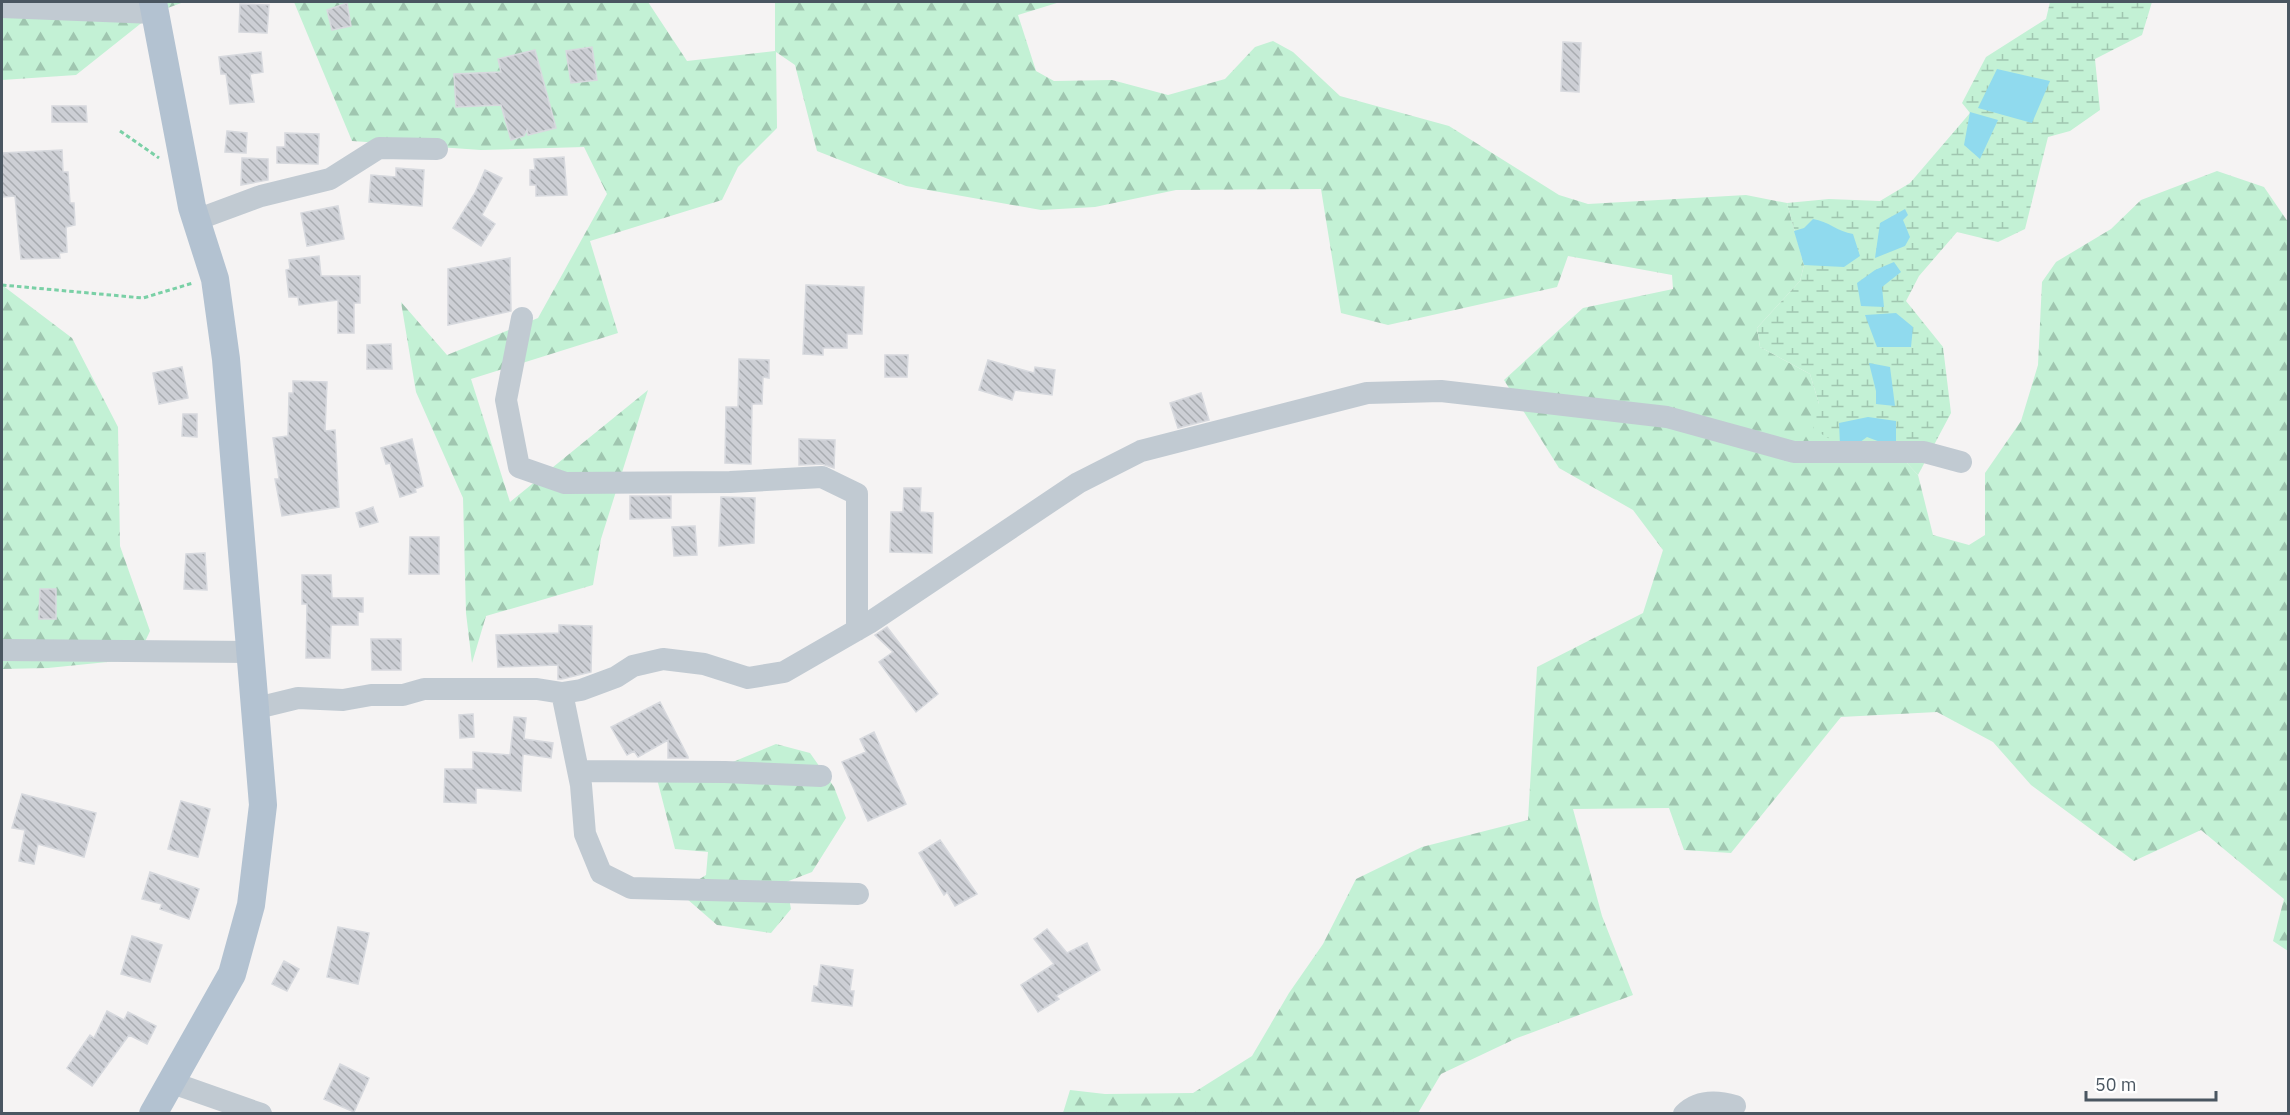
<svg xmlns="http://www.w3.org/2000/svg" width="2290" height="1115" viewBox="0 0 2290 1115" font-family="'IBM Plex Sans',sans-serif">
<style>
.forest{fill:url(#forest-firs)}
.wetland{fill:url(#wetland-marsh)}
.water{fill:#90daee}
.building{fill:url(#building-back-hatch);stroke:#d7d9de;stroke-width:1.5}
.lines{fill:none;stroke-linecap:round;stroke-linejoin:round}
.path{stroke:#7ad0a6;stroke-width:3;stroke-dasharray:4.5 3;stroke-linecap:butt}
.minor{stroke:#c1cad2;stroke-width:22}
.major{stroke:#b3c2d1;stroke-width:28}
</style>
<defs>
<pattern id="forest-firs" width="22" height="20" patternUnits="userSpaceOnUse" patternTransform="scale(1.5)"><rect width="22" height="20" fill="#c3f1d5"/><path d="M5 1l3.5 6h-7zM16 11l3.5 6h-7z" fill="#a0c6b0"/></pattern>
<pattern id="wetland-marsh" width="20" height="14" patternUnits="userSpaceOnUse" patternTransform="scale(1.5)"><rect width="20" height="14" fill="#c3f1d5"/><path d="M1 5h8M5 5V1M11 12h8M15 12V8" fill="none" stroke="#a0c6b0"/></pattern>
<pattern id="building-back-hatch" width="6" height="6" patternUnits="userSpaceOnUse" patternTransform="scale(1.5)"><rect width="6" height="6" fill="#cdcfd5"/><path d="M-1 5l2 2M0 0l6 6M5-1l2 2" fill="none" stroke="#a8abb0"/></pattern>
</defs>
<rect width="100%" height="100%" fill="#f5f3f3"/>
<path class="forest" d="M 2,2 L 184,2 L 154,13 L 76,75 L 2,80 Z
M 294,2 L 648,2 L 687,61 L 775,51 L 775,2 L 1060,2 L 1018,15 L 1036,71 L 1054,81 L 1112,80 L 1168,95 L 1225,79 L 1255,47 L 1273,41 L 1293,52 L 1340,96 L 1449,126 L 1559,195 L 1588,204 L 1746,195 L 1787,203 L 1804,265 L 1800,281 L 1757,328 L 1760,347 L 1810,374 L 1819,404 L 1905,461 L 1918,475 L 1933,535 L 1969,545 L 1985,535 L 1985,473 L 2021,421 L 2038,365 L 2042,282 L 2056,262 L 2111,229 L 2141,200 L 2217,171 L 2264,187 L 2288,222 L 2288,951 L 2273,941 L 2284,899 L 2201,830 L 2134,861 L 2031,785 L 1993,742 L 1937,712 L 1841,717 L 1731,853 L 1684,850 L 1669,808 L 1573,809 L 1602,916 L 1633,995 L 1517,1038 L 1441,1074 L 1418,1113 L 1063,1113 L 1070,1090 L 1105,1094 L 1193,1093 L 1252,1056 L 1289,993 L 1323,944 L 1356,879 L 1422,847 L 1528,820 L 1537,667 L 1643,613 L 1663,550 L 1633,510 L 1559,468 L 1504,380 L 1583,308 L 1673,289 L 1672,275 L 1568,256 L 1557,287 L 1388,325 L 1341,313 L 1321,189 L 1176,190 L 1095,207 L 1041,210 L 906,186 L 817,151 L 795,65 L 776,52 L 777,128 L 738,167 L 722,200 L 590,241 L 618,333 L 471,379 L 510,502 L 648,390 L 601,539 L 593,585 L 486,616 L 472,663 L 466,613 L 463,498 L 416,392 L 401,302 L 447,355 L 538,318 L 607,194 L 584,147 L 481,150 L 352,141 Z
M 2,285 L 72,338 L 118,427 L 120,546 L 150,631 L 137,659 L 48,668 L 2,669 Z
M 776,744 L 810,753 L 834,787 L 846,818 L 812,872 L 786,882 L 791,909 L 771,933 L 717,925 L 679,892 L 706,875 L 708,852 L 675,849 L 656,775 L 716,769 Z"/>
<path class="wetland" d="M 2050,2 L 2152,2 L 2142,35 L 2095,59 L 2100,110 L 2070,131 L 2048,137 L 2025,229 L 1998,242 L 1957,232 L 1919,276 L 1906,301 L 1943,347 L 1951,413 L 1918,475 L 1905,461 L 1840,445 L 1813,429 L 1819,404 L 1810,374 L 1760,347 L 1757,328 L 1800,281 L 1804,265 L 1787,203 L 1829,199 L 1880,201 L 1910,183 L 1970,113 L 1962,103 L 1986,57 L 2046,19 Z"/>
<path class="water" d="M 1997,69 L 2050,81 L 2032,123 L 1978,108 Z
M 1970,112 L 1998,120 L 1980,159 L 1964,145 Z
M 1905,209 L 1908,215 L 1903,220 L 1910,237 L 1905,246 L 1875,258 L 1880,223 Z
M 1813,219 C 1828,221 1838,232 1853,234 L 1860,256 L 1844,267 L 1804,265 L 1794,231 L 1804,228 Z
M 1894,262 L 1901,272 L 1882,287 L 1884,307 L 1861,306 L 1857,283 L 1875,270 Z
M 1896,313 L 1913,327 L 1911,347 L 1877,347 L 1865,315 Z
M 1869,363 L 1890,367 L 1895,406 L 1876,404 L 1876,391 Z
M 1868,417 L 1896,421 L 1896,448 L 1867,437 L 1852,448 L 1840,445 L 1839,423 Z"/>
<path class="building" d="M 347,3 L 351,26 L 332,30 L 327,10 Z
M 240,4 L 269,5 L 267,33 L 239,32 Z
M 1563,42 L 1581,43 L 1579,92 L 1561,91 Z
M 592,47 L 597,80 L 571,83 L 566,51 Z
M 535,50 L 556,128 L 528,135 L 527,130 L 524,136 L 511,140 L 501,105 L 456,107 L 454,74 L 501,72 L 498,59 Z
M 261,52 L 263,72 L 250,74 L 254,102 L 230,104 L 226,74 L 221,74 L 219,57 Z
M 52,106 L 86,106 L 87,122 L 52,122 Z
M 227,131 L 247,133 L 246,153 L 225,152 Z
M 285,133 L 319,134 L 318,164 L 277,163 L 277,147 L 285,147 Z
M 62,150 L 63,172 L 68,172 L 70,203 L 74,203 L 75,225 L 66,227 L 67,252 L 59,253 L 60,258 L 21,259 L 15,196 L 2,197 L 2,153 Z
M 564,157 L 567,195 L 536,196 L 536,185 L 530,185 L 530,170 L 535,170 L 534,159 Z
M 242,158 L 268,159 L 268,180 L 241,185 Z
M 396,168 L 424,170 L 422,206 L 369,202 L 371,175 L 396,177 Z
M 485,170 L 502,178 L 482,215 L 495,224 L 481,246 L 453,228 L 475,193 Z
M 338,206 L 344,239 L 307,246 L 301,213 Z
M 319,256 L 321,276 L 360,276 L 360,303 L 354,303 L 354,333 L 338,333 L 338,300 L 299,305 L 298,297 L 289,297 L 286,270 L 290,269 L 289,260 Z
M 510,258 L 511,311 L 448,325 L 448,269 Z
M 806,285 L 864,287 L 862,334 L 847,334 L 847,348 L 823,348 L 823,355 L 803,354 Z
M 391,344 L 392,369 L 367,369 L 367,345 Z
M 885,355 L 908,355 L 907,377 L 885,377 Z
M 739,359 L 769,360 L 769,378 L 763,377 L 762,404 L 752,404 L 751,464 L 725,463 L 726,407 L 738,407 Z
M 988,360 L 1034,373 L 1035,367 L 1055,370 L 1052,395 L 1015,390 L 1012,400 L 979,390 Z
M 182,367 L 188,398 L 159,404 L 153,373 Z
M 293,381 L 327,382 L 325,431 L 335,430 L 339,507 L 282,516 L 275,479 L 279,479 L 273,438 L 288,436 L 289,393 L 293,393 Z
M 1201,393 L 1209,420 L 1178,428 L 1170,403 Z
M 183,414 L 197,414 L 197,437 L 182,436 Z
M 412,439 L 423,486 L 415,489 L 416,492 L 400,497 L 390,463 L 386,464 L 381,448 Z
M 799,439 L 835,440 L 834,468 L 822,464 L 799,465 Z
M 904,488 L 921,488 L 920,512 L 933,513 L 932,553 L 890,552 L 891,512 L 903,512 Z
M 630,496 L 671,496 L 671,518 L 630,519 Z
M 721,497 L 755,498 L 754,543 L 719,546 Z
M 373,507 L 378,522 L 360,527 L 356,513 Z
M 695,526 L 697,555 L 674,556 L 672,527 Z
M 410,537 L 439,537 L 439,574 L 409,574 Z
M 205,553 L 207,590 L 184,589 L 186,554 Z
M 302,575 L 331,575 L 332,598 L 363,598 L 363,612 L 358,612 L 358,625 L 331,625 L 330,658 L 306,658 L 307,604 L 302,604 Z
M 40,589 L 56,589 L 56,619 L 39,619 Z
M 559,625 L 592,626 L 591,672 L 562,679 L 558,679 L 558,665 L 498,667 L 496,635 L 559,633 Z
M 887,627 L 938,694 L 916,712 L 879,662 L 893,652 L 875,635 Z
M 371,639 L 401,639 L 401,670 L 372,670 Z
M 660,702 L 688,757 L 688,758 L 668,758 L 668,740 L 638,757 L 634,751 L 627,755 L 611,727 Z
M 473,714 L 474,737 L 460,738 L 459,715 Z
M 514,717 L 526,718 L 524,739 L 553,743 L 551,758 L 523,754 L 521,791 L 476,788 L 476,803 L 444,802 L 445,769 L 473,769 L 473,752 L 510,755 Z
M 874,732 L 906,804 L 868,821 L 842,762 L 866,752 L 860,739 Z
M 22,794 L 96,813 L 84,857 L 38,844 L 34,864 L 19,861 L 25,830 L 12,828 Z
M 181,801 L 210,809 L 198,857 L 168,849 Z
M 940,840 L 977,894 L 955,906 L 947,892 L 944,895 L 919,853 Z
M 150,872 L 199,889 L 189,919 L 160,909 L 162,904 L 142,899 Z
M 338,927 L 369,933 L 358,984 L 327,977 Z
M 1047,929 L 1067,953 L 1087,943 L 1100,970 L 1056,996 L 1059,999 L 1038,1012 L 1021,985 L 1054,964 L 1034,939 Z
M 132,936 L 162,945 L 150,982 L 121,974 Z
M 284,961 L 299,969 L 287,991 L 272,984 Z
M 821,965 L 853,970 L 850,991 L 854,991 L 852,1006 L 812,1001 L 814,986 L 818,987 Z
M 107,1011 L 124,1020 L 128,1012 L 156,1026 L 147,1044 L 129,1035 L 92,1086 L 67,1068 L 90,1035 L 94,1038 Z
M 340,1064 L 369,1078 L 354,1112 L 324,1099 Z"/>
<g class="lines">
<path class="path" d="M 120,131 L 159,158
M 2,285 L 143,298 L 193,283"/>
<path class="minor" d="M 2,7 L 154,13
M 196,220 L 261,196 L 330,179 L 379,148 L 437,149
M 522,318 L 506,400 L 519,467 L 565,483 L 730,482 L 822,477 L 857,494 L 857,630
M 2,650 L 251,652
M 562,693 L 581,785 L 585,834 L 601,873 L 631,888 L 858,894
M 257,708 L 298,698 L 343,700 L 371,695 L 403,695 L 424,689 L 537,689 L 562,693 L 581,690 L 616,677 L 633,666 L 663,659 L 704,664 L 748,678 L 784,672 L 869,623 L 1078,483 L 1141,451 L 1367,393 L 1441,391 L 1667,417 L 1794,452 L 1924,452 L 1961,462
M 579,771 L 725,772 L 821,776
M 170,1082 L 261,1114
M 1684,1114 C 1698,1100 1718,1101 1735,1106"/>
<path class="major" d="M 153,1114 L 232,974 L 251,905 L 263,805 L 226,359 L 215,279 L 192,207 L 153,2"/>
</g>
<rect width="2290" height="1115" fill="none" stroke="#4a5661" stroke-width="6"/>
<path d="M2086 1091v9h130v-9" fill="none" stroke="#4a5661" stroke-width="3"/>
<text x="2095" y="1091" font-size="18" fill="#4a5661" stroke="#ffffff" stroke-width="4.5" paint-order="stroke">50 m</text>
</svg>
